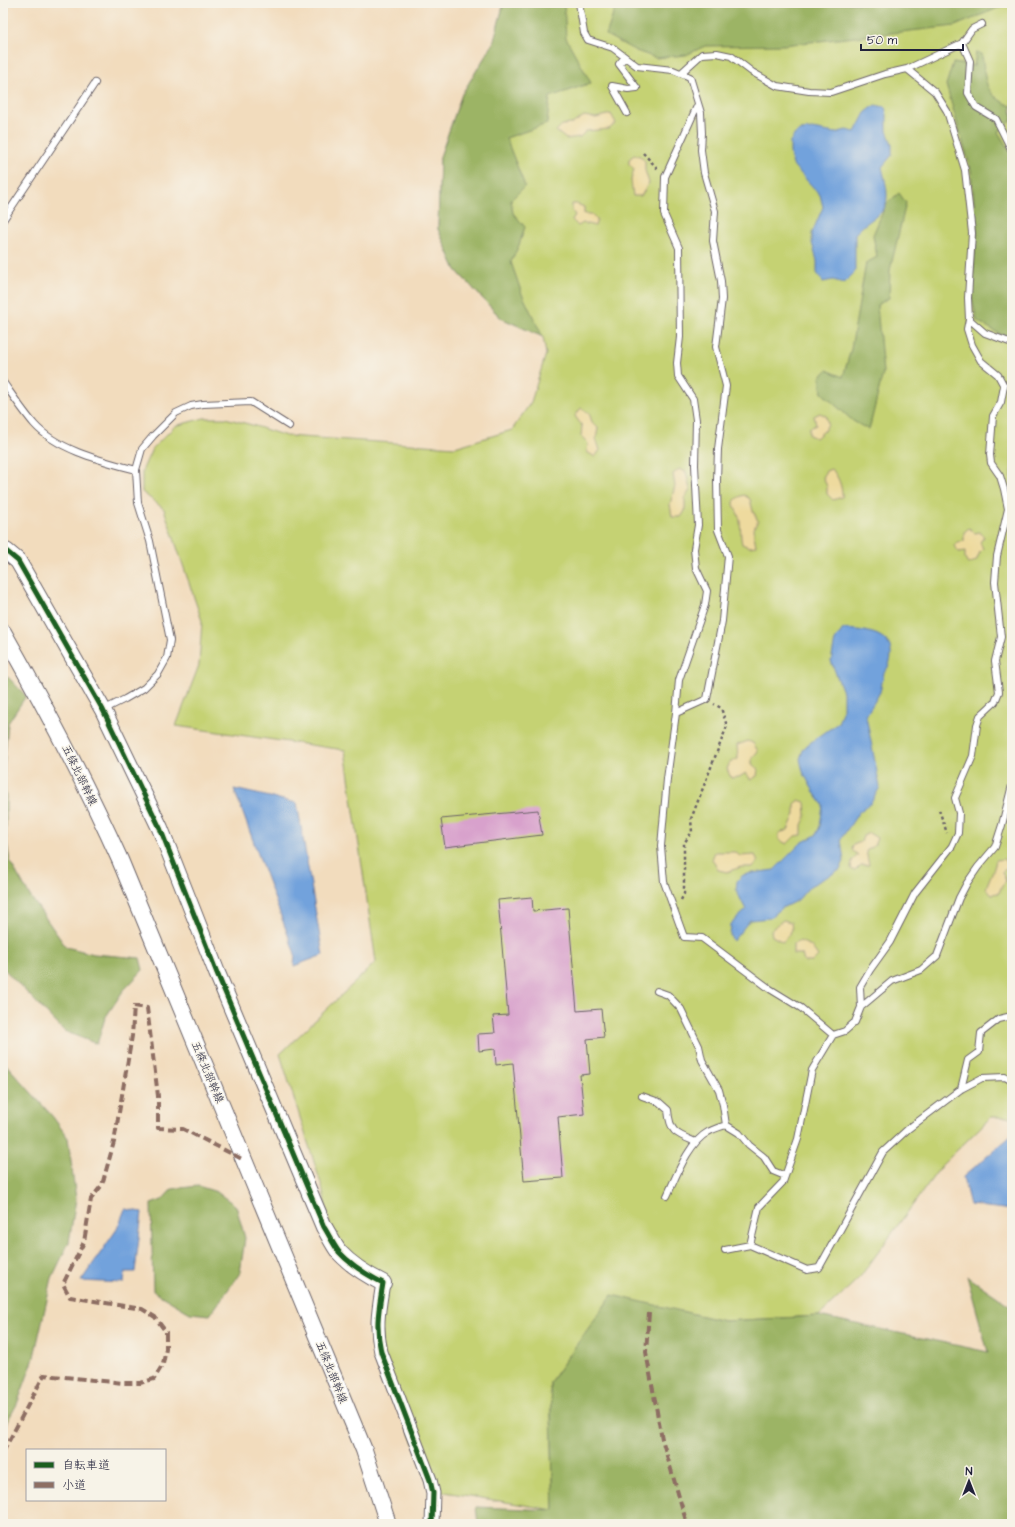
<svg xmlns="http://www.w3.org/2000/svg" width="1015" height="1527" viewBox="0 0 1015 1527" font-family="'Architects Daughter','Klee One',sans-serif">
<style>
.green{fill:#c5d273;stroke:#747a57}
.forest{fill:#9cb465;stroke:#5f6b50}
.sand{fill:#eeda9e;stroke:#887e6c}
.water{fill:#72a2dc;stroke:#4a628c}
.building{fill:#d8a1cc}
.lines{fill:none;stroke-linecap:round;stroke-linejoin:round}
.service-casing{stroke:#6b6368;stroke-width:8}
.minor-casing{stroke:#6b6368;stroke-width:15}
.tertiary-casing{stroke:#6b6368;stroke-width:18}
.path{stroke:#6b6368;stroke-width:2.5;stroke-dasharray:3 3;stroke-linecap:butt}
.service{stroke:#fff;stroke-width:6}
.minor{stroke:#fff;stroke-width:13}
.tertiary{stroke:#fff;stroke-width:16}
.quiet{stroke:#8d6e63;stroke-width:4;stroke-dasharray:8 4;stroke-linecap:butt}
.cycleway-casing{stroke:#f7f3e8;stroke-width:8}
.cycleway{stroke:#1b5e20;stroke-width:5}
.labels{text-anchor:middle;stroke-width:3;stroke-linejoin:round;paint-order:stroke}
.street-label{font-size:11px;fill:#22223b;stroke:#f7f3e8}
</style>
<rect width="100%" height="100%" fill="#f7f3e8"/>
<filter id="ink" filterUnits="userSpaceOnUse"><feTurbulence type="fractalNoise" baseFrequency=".025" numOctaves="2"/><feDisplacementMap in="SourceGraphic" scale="8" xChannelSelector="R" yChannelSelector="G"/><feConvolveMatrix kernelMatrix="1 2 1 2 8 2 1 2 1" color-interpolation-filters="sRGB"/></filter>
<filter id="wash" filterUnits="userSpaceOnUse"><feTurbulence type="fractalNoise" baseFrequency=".012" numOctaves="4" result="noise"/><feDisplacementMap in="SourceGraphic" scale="16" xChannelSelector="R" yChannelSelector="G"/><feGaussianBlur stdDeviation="0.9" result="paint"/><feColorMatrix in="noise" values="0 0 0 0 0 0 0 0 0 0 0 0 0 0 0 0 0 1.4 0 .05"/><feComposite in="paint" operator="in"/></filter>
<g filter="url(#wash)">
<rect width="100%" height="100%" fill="#f2dcbd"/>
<path class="green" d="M 504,3 L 1012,3 L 1012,1117 L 991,1117 L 942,1165 L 860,1277 L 819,1316 L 724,1321 L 612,1296 L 550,1382 L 554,1510 L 433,1490 L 379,1356 L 379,1294 L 376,1271 L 356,1263 L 340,1241 L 329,1222 L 322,1187 L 280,1054 L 376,962 L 345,750 L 176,726 L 199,665 L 202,621 L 164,509 L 142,492 L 142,471 L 152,449 L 175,426 L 204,418 L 225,418 L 252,425 L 286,436 L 455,447 L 512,430 L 531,402 L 546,354 L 543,337 L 501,318 L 456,270 L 438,229 L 440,157 L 462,94 L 493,44 Z"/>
<path class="forest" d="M 504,3 L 564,3 L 566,38 L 591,83 L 550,97 L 547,124 L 506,138 L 525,186 L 511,200 L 513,213 L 525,227 L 519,245 L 511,262 L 522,294 L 543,337 L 501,318 L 456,270 L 438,229 L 440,157 L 462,94 L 493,44 Z
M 617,3 L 1010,3 L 955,26 L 783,45 L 705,46 L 686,55 L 656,58 L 636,51 L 606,35 Z
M 976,52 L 982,55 C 986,81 983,94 1011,106 L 1012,120 L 998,132 L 1012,155 L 1012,337 L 1000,334 L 977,321 L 971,294 L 977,233 L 971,170 L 946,85 L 953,63 L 974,66 Z
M 899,193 L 906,203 L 890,270 L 889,298 L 877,305 L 883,373 L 869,430 L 853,421 L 822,393 L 820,377 L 827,370 L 843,377 L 851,349 L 866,263 L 877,257 L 873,235 L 886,204 Z
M 8,677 L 26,696 L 8,723 L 4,769 L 6,798 L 6,836 L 10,862 L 30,896 L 66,947 L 94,954 L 140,958 L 143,970 L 123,991 L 105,1018 L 97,1044 L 64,1031 L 3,968 L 3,679 Z
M 3,1061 L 53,1117 L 68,1138 L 76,1199 L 69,1242 L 52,1278 L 33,1361 L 17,1404 L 3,1429 Z
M 198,1186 L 217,1192 L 236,1206 L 245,1238 L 240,1273 L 210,1315 L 190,1313 L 153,1291 L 151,1204 L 162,1200 L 172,1189 Z
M 967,1276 L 1012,1307 L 1012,1524 L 478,1524 L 476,1507 L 554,1510 L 550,1382 L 612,1295 L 724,1321 L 819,1316 L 988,1352 Z"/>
<path class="sand" d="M 611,114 L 616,123 L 609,129 L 586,131 L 580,137 L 566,139 L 556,131 L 562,125 L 572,124 L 584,116 L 596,118 Z
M 634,155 L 640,156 L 645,161 L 645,170 L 649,183 L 641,196 L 633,196 L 631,180 L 634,169 L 629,164 L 629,159 Z
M 572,204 L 577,204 L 584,207 L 584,214 L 591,214 L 597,220 L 595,226 L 583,223 L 578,226 L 572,220 L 575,215 L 572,211 Z
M 581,408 L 589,413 L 592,422 L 598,428 L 596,439 L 600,450 L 595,457 L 587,452 L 588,443 L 581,436 L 582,426 L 575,416 Z
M 820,413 L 826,416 L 828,424 L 824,431 L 816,438 L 809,435 L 809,428 L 816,425 L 814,416 Z
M 679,469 L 686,472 L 690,490 L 685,498 L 685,511 L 681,517 L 672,517 L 670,504 L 675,486 L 673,474 Z
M 831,469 C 838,474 843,489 842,497 L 833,500 L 827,494 L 827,486 L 823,478 L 826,471 Z
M 744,495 L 750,499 L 753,511 L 758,521 L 753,529 L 756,546 L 749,547 L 742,544 C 740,536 741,529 740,521 C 739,510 725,501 744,495 Z
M 969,528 L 975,533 L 980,532 L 984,537 L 980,542 L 983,549 L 980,552 L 976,561 L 968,564 L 965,558 L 965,551 L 959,552 L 954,546 L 957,542 L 964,541 L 964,532 Z
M 748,741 L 753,743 L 758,751 L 752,758 L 752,764 L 758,769 L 757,776 L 751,780 L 746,773 L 739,777 L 731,778 L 727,769 L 730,762 L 738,759 L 737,745 Z
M 798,800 L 805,802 L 806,816 L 802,825 L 802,835 L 795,836 L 787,844 L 779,840 L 779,833 L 788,830 L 795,814 L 795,804 Z
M 869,833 L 877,838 L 874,846 L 866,851 L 869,865 L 861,865 L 855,871 L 851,869 L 852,861 L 858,855 L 852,850 L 853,845 L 861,842 L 863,836 Z
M 715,852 L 735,852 L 740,856 L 755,855 L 758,861 L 753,867 L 741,867 L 727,872 L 718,870 L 712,859 Z
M 1004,859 L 1008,867 L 1002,872 L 1006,881 L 1002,885 L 999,893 L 992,894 L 986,889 C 989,877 994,872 996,860 Z
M 783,920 L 791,922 L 792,930 L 783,942 L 772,936 L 771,930 Z
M 800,941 L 811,946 L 818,956 L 812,962 L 804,962 L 802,954 L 793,954 L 793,944 Z"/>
<path class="water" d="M 875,105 L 885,107 L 887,115 L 887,131 L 892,144 L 892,155 L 882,167 C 885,181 893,204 879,214 C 869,222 864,224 855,234 L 855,272 L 844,283 L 833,280 L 823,282 L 817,273 L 817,261 L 812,243 L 812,233 L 823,207 L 820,195 L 793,165 L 790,153 L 790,142 L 794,135 L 801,130 L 812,129 L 835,133 L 846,130 L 855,132 L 865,113 Z
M 843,629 C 866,630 900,633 889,665 C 888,668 885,671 884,673 C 882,679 882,686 880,692 C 876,700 870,708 866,716 L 880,787 L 871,803 L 859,812 L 841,839 L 844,861 L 840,870 L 810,886 L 798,900 L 782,908 L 770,918 L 750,920 L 733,941 L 730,936 L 731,924 L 746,910 L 736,890 L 737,881 L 743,875 L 752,873 L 774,870 L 801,843 L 816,835 L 820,826 L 823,805 L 815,794 L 803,772 L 800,759 L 803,750 L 807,745 L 838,723 L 843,709 L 843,692 L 831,661 L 835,640 Z
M 234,789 L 297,803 L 323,955 L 294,966 L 295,954 Z
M 1012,1135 L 1012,1210 L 970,1205 L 963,1177 Z
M 125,1209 L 142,1212 L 135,1272 L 125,1272 L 124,1283 L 81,1281 L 117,1229 Z"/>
<g id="blocks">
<path class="building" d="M 538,810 L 542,835 L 445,847 L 441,819 Z
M 532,897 L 533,911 L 568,908 L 577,1011 L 601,1009 L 604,1037 L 587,1039 L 590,1074 L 580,1075 L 584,1114 L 558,1117 L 563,1178 L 524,1181 L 513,1063 L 496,1065 L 495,1049 L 479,1051 L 478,1034 L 495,1033 L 493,1016 L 508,1015 L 498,900 Z"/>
</g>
</g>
<g filter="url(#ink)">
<use href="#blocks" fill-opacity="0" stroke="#6b6368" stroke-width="1"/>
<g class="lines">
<defs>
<path id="service" d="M 579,3 L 584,33 L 588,40 L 613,48 L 637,66 L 673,70 L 690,77 L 701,113 L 702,133 L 701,150 L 704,173 L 715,211 L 713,241 L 721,281 L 722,299 L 716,347 L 726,386 L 718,449 L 717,480 L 718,530 L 728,556 L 722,621 L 707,699 L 676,713 L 667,779 L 661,846 L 664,882 L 684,937 L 702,938 L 770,989 L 801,1008 L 833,1035 L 812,1070 L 798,1139 L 783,1182 L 759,1207 L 750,1245 L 725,1250
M 962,43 L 970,61 L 968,93 L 976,107 L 996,119 L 1012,151
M 625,57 L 619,64 L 637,88 L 628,89 L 612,86 L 627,113
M 907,69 L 962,43 L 972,29 L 982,24
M 681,73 L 702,54 L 717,53 L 731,56 L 752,72 L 777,86 L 809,91 L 831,92 L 885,74 L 907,69 L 935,92 L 947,111 L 965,170 L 972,233 L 968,298 L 969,319 L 985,333 L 1012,343
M 3,220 L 95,83
M 3,382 C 13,396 23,411 34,424 C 57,450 103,461 136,470
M 103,710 L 125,699 L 144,688 L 158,674 L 167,658 L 170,640 L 150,541 L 138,503 L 136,470 L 142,449 L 153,436 L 176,413 L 191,406 L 203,404 L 251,402 L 289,426
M 676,713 L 679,680 L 705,605 L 707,591 L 696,568 L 694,549 L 698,525 L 695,465 L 696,420 L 693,399 L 678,376 L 677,363 L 680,337 L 679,248 L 664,214 L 665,177 L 698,104
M 657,991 L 668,995 L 681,1009 L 699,1046 L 702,1060 L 719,1090 L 723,1105 L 726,1125
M 861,1007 L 860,987 L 870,970 L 890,942 L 915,893 L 952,846 L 958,833 L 959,813 L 955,798 L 973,756 L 977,725 L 980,716 L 995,702 L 999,692 L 995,661 L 1001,637 L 995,582 L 997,556 L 1008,509 L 1004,489 L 1000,476 L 991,463 L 990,455 L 993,416 L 1001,402 L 1004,386 L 998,375 L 981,361 L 972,345 L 967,329 L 969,319
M 833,1035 L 845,1031 L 855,1022 L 861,1007 L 892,981 L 921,970 L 937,956 L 959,898 L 967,883 L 978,867 L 995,847 L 1002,825 L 1012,785
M 961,1089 L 968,1060 L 979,1052 L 981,1033 L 999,1019 L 1012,1016
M 642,1096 L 659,1102 L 668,1110 C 670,1133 676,1134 696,1142
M 667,1196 C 676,1177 688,1143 708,1132 C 713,1129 720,1127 726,1125 L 739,1133 L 749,1145 L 764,1157 L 773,1171 L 785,1176
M 750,1245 L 807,1270 L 819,1268 L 883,1152 L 908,1129 L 961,1089 L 982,1078 L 1005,1077 L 1012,1081"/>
<path id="minor" d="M 383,1283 C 379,1309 375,1325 381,1352 L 430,1480 L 433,1493 L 432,1524"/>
<path id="tertiary" d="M 3,550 L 6,551 L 18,561 L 103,710 L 160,828 L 217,973 L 324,1227 C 329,1235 333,1244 339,1252 C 351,1265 367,1275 383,1283
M 3,632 C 45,706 85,782 120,860 L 364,1450 L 388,1524"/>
</defs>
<use href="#service" class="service-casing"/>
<use href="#minor" class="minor-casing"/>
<use href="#tertiary" class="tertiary-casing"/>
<path class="path" d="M 643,153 L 659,170
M 939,810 L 947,833
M 681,900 L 684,894 L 684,843 L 692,832 L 691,819 L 727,726 L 721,708 L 714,704"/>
<use href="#service" class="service"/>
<use href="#minor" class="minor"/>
<use href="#tertiary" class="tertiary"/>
<path class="quiet" d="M 649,1313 L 646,1352 L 662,1439 L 687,1524
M 3,1452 L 44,1375 L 124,1383 L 140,1383 L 154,1379 L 163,1364 L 166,1349 L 166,1332 L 155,1317 L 142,1309 L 70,1297 L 63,1284 L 84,1242 L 91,1199 L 102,1185 L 114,1142 L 132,1036 L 134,1006 L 147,1008 L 158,1096 L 158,1128 L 183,1129 L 244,1160"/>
<defs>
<path id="cycleway" d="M 3,550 L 6,551 L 18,561 L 103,710 L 160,828 L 217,973 L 324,1227 C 329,1235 333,1244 339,1252 C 351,1265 367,1275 383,1283 C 379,1309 375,1325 381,1352 L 430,1480 L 433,1493 L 432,1524"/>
</defs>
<use href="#cycleway" class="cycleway-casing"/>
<use href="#cycleway" class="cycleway"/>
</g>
</g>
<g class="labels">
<g class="street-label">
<text transform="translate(80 775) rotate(64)" y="4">五條北部幹線</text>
<text transform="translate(208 1072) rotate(67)" y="4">五條北部幹線</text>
<text transform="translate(332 1372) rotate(68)" y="4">五條北部幹線</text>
</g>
</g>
<rect width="1015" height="1527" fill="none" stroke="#f7f3e8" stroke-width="16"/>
<rect x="26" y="1449" width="140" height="52" fill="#f7f3e8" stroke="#a29fa3"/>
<rect x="34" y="1462" width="20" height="6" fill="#1b5e20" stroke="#a29fa3"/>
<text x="62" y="1469" font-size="12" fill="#22223b">自転車道</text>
<rect x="34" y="1482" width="20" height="6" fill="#8d6e63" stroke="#a29fa3"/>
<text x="62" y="1489" font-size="12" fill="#22223b">小道</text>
<g transform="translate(969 1481)" stroke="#f7f3e8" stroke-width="3" paint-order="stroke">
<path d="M0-3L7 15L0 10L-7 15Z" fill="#22223b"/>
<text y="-6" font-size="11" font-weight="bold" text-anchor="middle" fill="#22223b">N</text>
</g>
<path d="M861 44v6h102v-6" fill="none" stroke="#22223b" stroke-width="2"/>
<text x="867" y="44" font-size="12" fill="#22223b" stroke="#f7f3e8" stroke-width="3" paint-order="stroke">50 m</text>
</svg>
